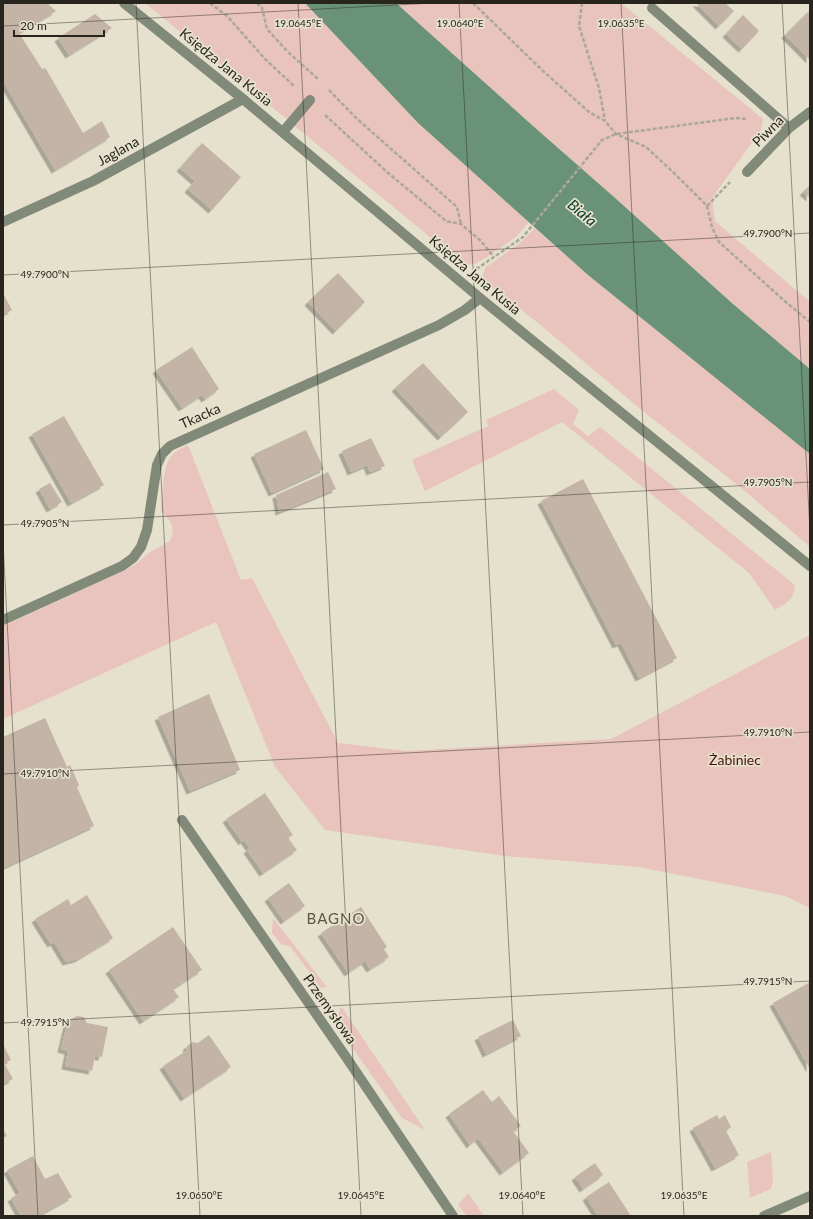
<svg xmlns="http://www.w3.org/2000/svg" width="813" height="1219" viewBox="0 0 813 1219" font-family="Lato,sans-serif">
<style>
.green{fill:#e9c4bc}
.water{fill:#6a9279}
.building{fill:#c4b4a5;filter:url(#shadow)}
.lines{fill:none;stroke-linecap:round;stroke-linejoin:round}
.path{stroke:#aca898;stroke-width:2.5;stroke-dasharray:4 2;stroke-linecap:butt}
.minor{stroke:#818978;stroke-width:10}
.ticks{fill:none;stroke:#27251e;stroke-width:1;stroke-opacity:0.45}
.labels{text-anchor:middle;stroke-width:3.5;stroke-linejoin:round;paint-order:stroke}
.street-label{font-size:14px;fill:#27251e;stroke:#e6e1cd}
.park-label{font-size:14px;fill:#4c1408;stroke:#e6e1cd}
.water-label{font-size:15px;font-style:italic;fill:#073d24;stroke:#e6e1cd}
.neighbourhood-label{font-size:15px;letter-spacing:1px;fill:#5b5645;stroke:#e6e1cd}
.ticks-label{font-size:10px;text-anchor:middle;fill:#27251e;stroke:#e6e1cd;stroke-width:3.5;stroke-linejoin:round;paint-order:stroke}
</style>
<defs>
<filter id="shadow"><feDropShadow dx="-3.5" dy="3.5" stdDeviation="0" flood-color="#0004"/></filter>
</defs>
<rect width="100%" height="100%" fill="#e6e1cd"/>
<path class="green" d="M 145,3 L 305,3 L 418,123 L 529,222 L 516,237 L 487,257 L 475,264 L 464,265 Z
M 396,3 L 621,3 L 763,119 L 761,130 L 712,198 L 715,221 L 810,302 L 810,369 L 733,304 L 614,197 L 533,126 Z
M 535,228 L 588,275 L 810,454 L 810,547 L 740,487 L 639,408 L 538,323 L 481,279 L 486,267 L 520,243 Z
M 554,389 L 579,410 L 573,424 L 588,436 L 600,427 L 795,585 C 793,601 788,602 775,610 L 749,573 L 562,422 L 425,491 L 412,460 L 488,426 L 486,420 Z
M 188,445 L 241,580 L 252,578 L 338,743 L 407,751 L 611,739 L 810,635 L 810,908 L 785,896 L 638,867 L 505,856 L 325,830 L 275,767 L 216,622 L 3,719 L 3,626 L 126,570 L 136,564 L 150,552 L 170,541 C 176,526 171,522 161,511 C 162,498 163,468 170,458 C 174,452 181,448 188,445 Z
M 273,918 L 327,987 L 321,988 L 290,946 L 282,945 L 272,933 Z
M 341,1006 L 425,1130 L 402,1118 L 342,1033 L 338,1015 Z
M 771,1152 L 773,1181 L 771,1189 L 750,1198 L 747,1162 Z
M 468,1193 L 484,1216 L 467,1216 L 458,1205 Z"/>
<path class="water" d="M 305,3 L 396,3 L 533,126 L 614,197 L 733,304 L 810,369 L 810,454 L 588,275 L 418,123 Z"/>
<path class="building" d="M 3,3 L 47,3 L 56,11 L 19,33 L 42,69 L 45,68 L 46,69 L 83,133 L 102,121 L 110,137 L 55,170 L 3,81 Z
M 696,3 L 725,3 L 734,11 L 719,26 Z
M 810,10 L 810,60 L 785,35 Z
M 95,14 L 112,28 L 69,55 L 58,38 Z
M 743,15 L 759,31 L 742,49 L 726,34 Z
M 202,143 L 241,177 L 212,210 L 188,189 L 195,181 L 180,168 Z
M 810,185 L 810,198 L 803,192 Z
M 338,273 L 365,302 L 336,331 L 308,302 Z
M 3,293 L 12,310 L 3,315 Z
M 192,347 L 219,389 L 205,399 L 202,395 L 182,408 L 156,370 Z
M 423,363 L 468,412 L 441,437 L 395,388 Z
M 64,416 L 104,485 L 71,503 L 32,434 Z
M 306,430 L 324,469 L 272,493 L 254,454 Z
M 371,438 L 385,466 L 370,472 L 367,465 L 351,472 L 342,451 Z
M 328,472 L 336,489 L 279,512 L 276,495 Z
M 583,479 L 677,658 L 639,678 L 621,643 L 616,645 L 541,501 Z
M 50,483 L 62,502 L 50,509 L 39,489 Z
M 209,694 L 240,770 L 190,791 L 158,717 Z
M 45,718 L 67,767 L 70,765 L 79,785 L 77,787 L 94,826 L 3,868 L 3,737 Z
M 265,793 L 293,835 L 288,838 L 297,850 L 263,873 L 247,850 L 250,848 L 244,840 L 242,842 L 226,819 Z
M 289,883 L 305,906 L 284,921 L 268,898 Z
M 87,895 L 113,938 L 78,959 L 66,962 L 54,942 L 51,944 L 35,919 L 68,899 L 71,905 Z
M 361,907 L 387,947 L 384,949 L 389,957 L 370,969 L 365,961 L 348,973 L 321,933 Z
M 173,927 L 202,970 L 173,989 L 179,997 L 143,1021 L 109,970 Z
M 810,982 L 810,1069 L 773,1003 Z
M 77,1016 L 84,1017 L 87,1023 L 108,1027 L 102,1057 L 95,1056 L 92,1071 L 65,1066 L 68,1051 L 61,1049 L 68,1019 L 72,1019 Z
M 513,1020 L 521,1036 L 486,1054 L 478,1037 Z
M 209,1035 L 231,1067 L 184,1098 L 163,1066 L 186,1051 L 187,1046 L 193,1042 L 198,1043 Z
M 3,1044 L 11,1060 L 4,1063 L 13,1079 L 3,1084 Z
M 483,1090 L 492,1102 L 499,1096 L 521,1126 L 513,1131 L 529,1153 L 503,1172 L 478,1138 L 470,1145 L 449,1114 Z
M 717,1115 L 719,1119 L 725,1115 L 731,1127 L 726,1131 L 739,1155 L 715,1168 L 693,1128 Z
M 3,1129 L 7,1136 L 3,1138 Z
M 33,1156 L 45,1179 L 58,1173 L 72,1197 L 38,1216 L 21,1216 L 11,1198 L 20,1193 L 7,1170 Z
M 595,1163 L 603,1175 L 583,1189 L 575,1177 Z
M 609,1182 L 631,1216 L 598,1216 L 586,1197 Z"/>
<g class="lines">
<path class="path" d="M 210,3 L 227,16 L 265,59 L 295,87
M 257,3 L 262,8 L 267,29 L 287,51 L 319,80
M 473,3 L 543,71 L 589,112 L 605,121 L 616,134 L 646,147 L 674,173 L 707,206 L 712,227 L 719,242 L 787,303 L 810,322
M 582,3 L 579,26 L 599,88 L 605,121
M 329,90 L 356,118 L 457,207 L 461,224
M 325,115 L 388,173 L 446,221 L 461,224 L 481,241 L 494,257
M 707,206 L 730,182
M 476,268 L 478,268 L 523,237 L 602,140 L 616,134 L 736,118 L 747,119"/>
<path class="minor" d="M 124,3 L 243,99 L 480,298 L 810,566
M 652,8 L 789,128
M 283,132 L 310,100
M 747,172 L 789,128 L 810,112
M 3,222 L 93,181 L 243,99
M 3,620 L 122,566 L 133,558 L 141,547 L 147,530 L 157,465 L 162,454 L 170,446 L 439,325 L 465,310 L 480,298
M 182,820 L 346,1057 L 453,1216
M 764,1216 L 810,1196"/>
</g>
<path class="ticks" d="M 136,3 L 200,1216M 298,3 L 361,1216M 459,3 L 523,1216M 621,3 L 684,1216M 782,3 L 810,531M 3,26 L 433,3M 3,275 L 810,233M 3,525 L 810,482M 3,542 L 38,1216M 3,774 L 810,732M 3,1023 L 810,981"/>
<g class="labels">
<g class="street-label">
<text transform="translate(226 67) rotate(39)" y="5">Księdza Jana Kusia</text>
<text transform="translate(768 131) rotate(-45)" y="5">Piwna</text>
<text transform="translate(118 151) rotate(-29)" y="5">Jaglana</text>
<text transform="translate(475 275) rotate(40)" y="5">Księdza Jana Kusia</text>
<text transform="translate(200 416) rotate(-24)" y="5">Tkacka</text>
<text transform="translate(330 1009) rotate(55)" y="5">Przemysłowa</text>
</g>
<g class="park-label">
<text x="735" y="765">Żabiniec</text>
</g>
<g class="water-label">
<text transform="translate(582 213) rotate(40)" y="5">Biała</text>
</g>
<g class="neighbourhood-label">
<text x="336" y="924">BAGNO</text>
</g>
</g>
<g class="ticks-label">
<text x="298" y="27">19.0645°E</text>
<text x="460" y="27">19.0640°E</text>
<text x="621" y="27">19.0635°E</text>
<text x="768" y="237">49.7900°N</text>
<text x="45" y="278">49.7900°N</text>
<text x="768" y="486">49.7905°N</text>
<text x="45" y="527">49.7905°N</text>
<text x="768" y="736">49.7910°N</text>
<text x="45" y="777">49.7910°N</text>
<text x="768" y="985">49.7915°N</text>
<text x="45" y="1026">49.7915°N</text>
<text x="199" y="1199">19.0650°E</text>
<text x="361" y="1199">19.0645°E</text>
<text x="522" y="1199">19.0640°E</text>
<text x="684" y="1199">19.0635°E</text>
</g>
<rect width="813" height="1219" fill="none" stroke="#27251e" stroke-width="8"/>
<path d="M14 30v6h90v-6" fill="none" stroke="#27251e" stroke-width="2"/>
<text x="20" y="30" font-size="12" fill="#27251e" stroke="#e6e1cd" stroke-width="3" paint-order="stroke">20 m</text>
</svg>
